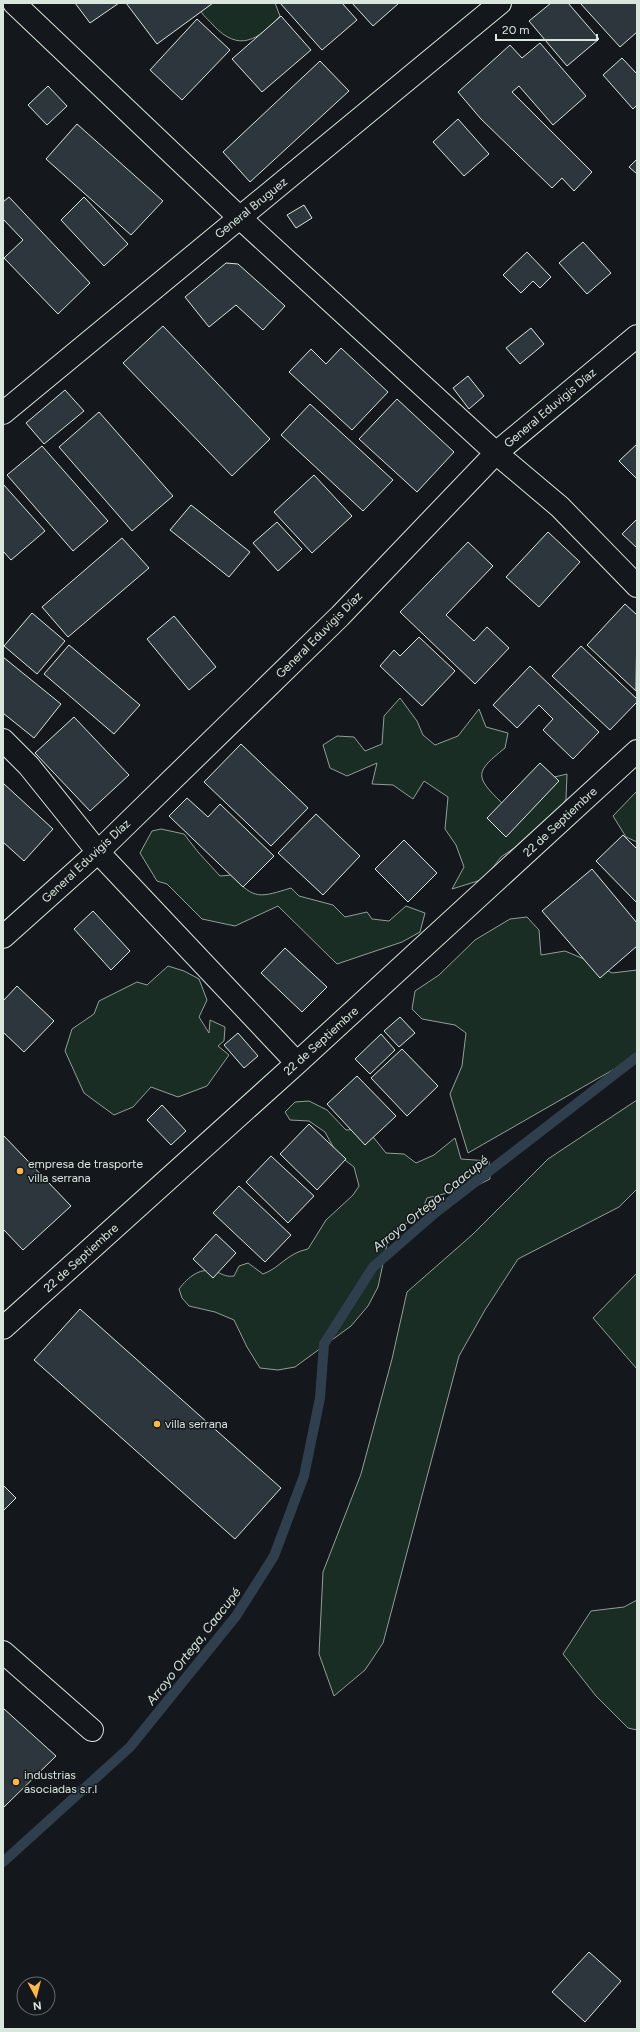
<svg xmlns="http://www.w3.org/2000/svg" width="640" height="2032" viewBox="0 0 640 2032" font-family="Figtree,sans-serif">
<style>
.green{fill:#1a2d24;stroke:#939e99}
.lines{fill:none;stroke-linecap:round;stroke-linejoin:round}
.stream{stroke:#2f3f4d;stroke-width:10}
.building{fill:#2c363c;stroke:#d8e6dc}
.minor-casing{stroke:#d8e6dc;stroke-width:24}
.minor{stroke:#14181c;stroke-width:22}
.poi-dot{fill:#ffb74d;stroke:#14181c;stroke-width:1.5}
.labels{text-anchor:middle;stroke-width:3;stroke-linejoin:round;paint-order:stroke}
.street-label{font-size:12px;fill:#d8e6dc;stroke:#14181c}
.poi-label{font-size:12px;fill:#d8e6dc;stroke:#14181c;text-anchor:start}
.water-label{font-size:13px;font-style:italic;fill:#d8e6dc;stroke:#14181c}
</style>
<rect width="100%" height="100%" fill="#14181c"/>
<path class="green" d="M 198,3 L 275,3 L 280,16 C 258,40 239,53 213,25 C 206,17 200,14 198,3 Z
M 400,698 L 417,721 L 423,735 L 435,745 L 458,736 L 479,709 L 486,727 L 508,733 L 505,748 C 475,772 474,776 502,803 L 546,779 L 567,774 L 566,799 L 562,807 L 529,838 L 501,857 L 484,879 L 452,889 L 464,867 L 456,845 L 445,829 L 448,797 L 424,781 L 413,799 L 393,785 L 372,784 L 377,763 L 347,776 L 330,768 L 323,745 L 337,736 L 354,737 L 365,751 L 382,744 L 384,716 Z
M 637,791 L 637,842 L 626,837 L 613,816 Z
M 161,829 L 184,834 L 198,852 L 220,876 L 232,875 C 254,901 261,897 291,888 L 299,896 L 333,905 L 345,917 L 367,912 L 372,919 L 389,921 L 406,906 L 425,913 L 420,932 L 402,942 L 337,964 L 278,906 L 235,926 L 202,919 L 167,884 L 157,881 L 140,853 L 152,831 Z
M 527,917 L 539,930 L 541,955 L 565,951 L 596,964 L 612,973 L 637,970 L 637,1056 L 468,1153 L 450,1094 L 462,1066 L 466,1033 L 455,1025 L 422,1019 L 412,1009 L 415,991 L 439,975 L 475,940 L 510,919 Z
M 168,966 L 184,971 L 199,979 L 207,1000 L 199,1017 L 209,1033 L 210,1020 L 225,1027 L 224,1041 L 218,1046 L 229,1055 L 207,1086 L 178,1097 L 151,1087 L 133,1107 L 114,1115 L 84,1093 L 65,1051 L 72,1029 L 94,1014 L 99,1001 L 137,982 L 147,985 Z
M 637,1100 L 637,1189 L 619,1207 L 518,1259 L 485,1310 L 459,1356 L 383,1643 L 365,1670 L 334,1696 L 319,1654 L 323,1572 L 361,1474 L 392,1359 L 407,1292 L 472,1235 L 548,1159 Z
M 309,1101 L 327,1110 L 346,1130 L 363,1129 L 374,1138 L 386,1153 L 404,1154 L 416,1163 L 434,1155 L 455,1138 L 461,1159 L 489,1161 L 490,1179 L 462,1193 L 448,1193 L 427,1198 L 423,1208 L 388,1240 L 378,1287 L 368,1306 L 351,1326 L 295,1367 L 278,1370 L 260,1368 L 247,1347 L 234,1320 L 215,1312 L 189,1306 L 182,1298 L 179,1289 C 188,1277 201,1266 217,1272 C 224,1275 227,1277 234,1276 L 239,1266 L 248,1263 L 263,1274 C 280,1268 287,1253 308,1249 L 326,1220 L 353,1195 L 359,1186 L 354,1167 L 337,1154 L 325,1132 L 309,1121 L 290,1120 L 285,1112 L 295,1102 Z
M 637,1273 L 637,1369 L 593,1318 Z
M 637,1600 L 637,1730 L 628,1728 L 596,1696 L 563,1654 L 591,1611 L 624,1607 Z"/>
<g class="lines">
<path class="stream" d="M 3,1862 L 130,1747 L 236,1616 L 274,1556 L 304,1476 L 320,1398 L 324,1344 L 373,1267 L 435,1213 L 637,1057"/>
</g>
<path class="building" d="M 75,3 L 119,3 L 90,23 Z
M 126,3 L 213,3 L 157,44 Z
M 280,3 L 342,3 L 357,20 L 322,50 Z
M 352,3 L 399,3 L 373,26 Z
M 551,3 L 568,3 L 599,39 L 567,66 L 529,21 Z
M 580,3 L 637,3 L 637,32 L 620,47 Z
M 281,16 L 311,50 L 262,92 L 232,59 Z
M 197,19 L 230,50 L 182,100 L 150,70 Z
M 540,43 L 586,96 L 553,125 L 519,86 L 512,92 L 592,172 L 574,191 L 562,178 L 552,188 L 481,119 L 458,92 L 510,45 L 522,58 Z
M 622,58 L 637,74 L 637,105 L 633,109 L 603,75 Z
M 320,61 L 349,91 L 250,182 L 223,152 Z
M 48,86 L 67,106 L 47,125 L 28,105 Z
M 458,119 L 489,154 L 464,176 L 433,142 Z
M 77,124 L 163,201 L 131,235 L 46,159 Z
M 637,159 L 637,174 L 629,167 Z
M 9,197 L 90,283 L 58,314 L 4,258 L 23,240 L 3,219 L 3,202 Z
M 84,197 L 128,244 L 104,266 L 61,220 Z
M 304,205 L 312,218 L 296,228 L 287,215 Z
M 583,242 L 611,273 L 587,294 L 559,263 Z
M 527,252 L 551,277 L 540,288 L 533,281 L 521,293 L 503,275 Z
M 226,263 L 238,264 L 285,306 L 263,330 L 236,305 L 209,327 L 185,297 Z
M 163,326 L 270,439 L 232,476 L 123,363 Z
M 531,328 L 544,344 L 520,364 L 506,348 Z
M 341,348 L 388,392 L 352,430 L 289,372 L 311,349 L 326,364 Z
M 468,376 L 484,396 L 469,409 L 453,388 Z
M 65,390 L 84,411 L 44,444 L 26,423 Z
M 397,399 L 454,452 L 417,492 L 359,439 Z
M 310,404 L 393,480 L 363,511 L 281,435 Z
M 99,412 L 173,496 L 132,531 L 59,447 Z
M 637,444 L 637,479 L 619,461 Z
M 42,446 L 108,521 L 73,551 L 7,475 Z
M 314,475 L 352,516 L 312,553 L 274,512 Z
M 3,484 L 45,531 L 11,560 L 3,551 Z
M 191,505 L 250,552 L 229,577 L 170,530 Z
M 637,519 L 637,548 L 622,534 Z
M 277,522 L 302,549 L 278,571 L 253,543 Z
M 548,532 L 580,562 L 539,607 L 506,577 Z
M 122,538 L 149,568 L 68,637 L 42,607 Z
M 468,542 L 493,566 L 446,615 L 474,641 L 487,627 L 509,648 L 475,684 L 400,612 Z
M 625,604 L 637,615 L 636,691 L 587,645 Z
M 32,613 L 65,641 L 37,674 L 4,646 Z
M 174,616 L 216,667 L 189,690 L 147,639 Z
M 419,637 L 455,671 L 422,706 L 380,666 L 394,650 L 400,656 Z
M 69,645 L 140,705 L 114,734 L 44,674 Z
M 581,646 L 637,699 L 637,702 L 610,730 L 552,676 Z
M 3,657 L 61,704 L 34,738 L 3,713 Z
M 530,666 L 599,732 L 573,759 L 543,730 L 553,719 L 539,705 L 517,728 L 493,705 Z
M 74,717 L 129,775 L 90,811 L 35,753 Z
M 241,744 L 308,808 L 271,846 L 204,782 Z
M 540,763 L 559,781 L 506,837 L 487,818 Z
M 3,783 L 53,829 L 24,861 L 3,842 Z
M 187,798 L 208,817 L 220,804 L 274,856 L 243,887 L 169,816 Z
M 316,814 L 360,856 L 323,895 L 278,853 Z
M 623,835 L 637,849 L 637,903 L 596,861 Z
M 404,840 L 437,873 L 408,902 L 375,869 Z
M 592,869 L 637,923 L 637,946 L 600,978 L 542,911 Z
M 93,911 L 130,951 L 111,970 L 74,929 Z
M 285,948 L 327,987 L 302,1012 L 261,973 Z
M 17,986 L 54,1021 L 24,1052 L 3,1032 L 3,1001 Z
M 400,1017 L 415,1033 L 399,1047 L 384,1031 Z
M 238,1033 L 258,1056 L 244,1068 L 224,1045 Z
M 381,1034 L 395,1050 L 370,1074 L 355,1059 Z
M 402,1049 L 438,1086 L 407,1116 L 371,1078 Z
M 357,1076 L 396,1116 L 365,1145 L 327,1104 Z
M 162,1105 L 186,1131 L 171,1145 L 147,1120 Z
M 309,1124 L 346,1159 L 317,1190 L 280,1154 Z
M 3,1135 L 71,1206 L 23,1250 L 3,1229 Z
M 271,1156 L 314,1196 L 288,1223 L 246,1182 Z
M 239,1186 L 291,1235 L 265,1262 L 213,1213 Z
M 216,1234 L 236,1253 L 213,1278 L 193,1259 Z
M 80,1309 L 281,1488 L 235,1539 L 34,1360 Z
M 3,1485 L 16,1498 L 3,1511 Z
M 3,1708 L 56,1756 L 3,1808 Z
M 589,1952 L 621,1981 L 585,2022 L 552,1992 Z"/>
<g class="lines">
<defs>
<path id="minor" d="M 14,3 L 239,217 L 496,453 L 560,507 L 637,586
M 3,413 L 500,3
M 3,740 L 29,766 L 98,852 L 297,1063
M 3,937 L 98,852 L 340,616 L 496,453 L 637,336
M 3,1328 L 297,1063 L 637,751
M 3,1652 L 92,1730"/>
</defs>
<use href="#minor" class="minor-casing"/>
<use href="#minor" class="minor"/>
</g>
<g class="poi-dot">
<circle cx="20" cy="1171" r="4"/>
<circle cx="157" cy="1424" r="4"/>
<circle cx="16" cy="1782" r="4"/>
</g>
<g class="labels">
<g class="street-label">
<text transform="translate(251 208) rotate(-39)" y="4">General Bruguez</text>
<text transform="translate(550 408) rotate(-40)" y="4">General Eduvigis Díaz</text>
<text transform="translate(319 635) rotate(-45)" y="4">General Eduvigis Díaz</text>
<text transform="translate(560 822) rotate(-43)" y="4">22 de Septiembre</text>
<text transform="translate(86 861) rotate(-43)" y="4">General Eduvigis Díaz</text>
<text transform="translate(321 1041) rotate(-42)" y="4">22 de Septiembre</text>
<text transform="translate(81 1258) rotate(-42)" y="4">22 de Septiembre</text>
</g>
<g class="poi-label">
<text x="28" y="1168">empresa de trasporte<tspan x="28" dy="14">villa serrana</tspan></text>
<text x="165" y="1428">villa serrana</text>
<text x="24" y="1779">industrias<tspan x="24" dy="14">asociadas s.r.l</tspan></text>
</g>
<g class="water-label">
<text transform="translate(430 1203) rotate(-39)" y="5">Arroyo Ortega, Caacupé</text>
<text transform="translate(193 1646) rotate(-52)" y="5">Arroyo Ortega, Caacupé</text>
</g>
</g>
<rect width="640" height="2032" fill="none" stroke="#d8e6dc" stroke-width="8"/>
<g transform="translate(36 1996) rotate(173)"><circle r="19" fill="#14181c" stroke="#626a69"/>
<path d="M0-3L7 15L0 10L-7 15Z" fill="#ffb74d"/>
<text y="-6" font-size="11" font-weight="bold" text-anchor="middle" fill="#d8e6dc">N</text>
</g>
<path d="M496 34v6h101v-6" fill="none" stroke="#d8e6dc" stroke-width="2"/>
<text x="502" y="34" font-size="12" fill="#d8e6dc" stroke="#14181c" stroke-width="3" paint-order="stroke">20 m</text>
</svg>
